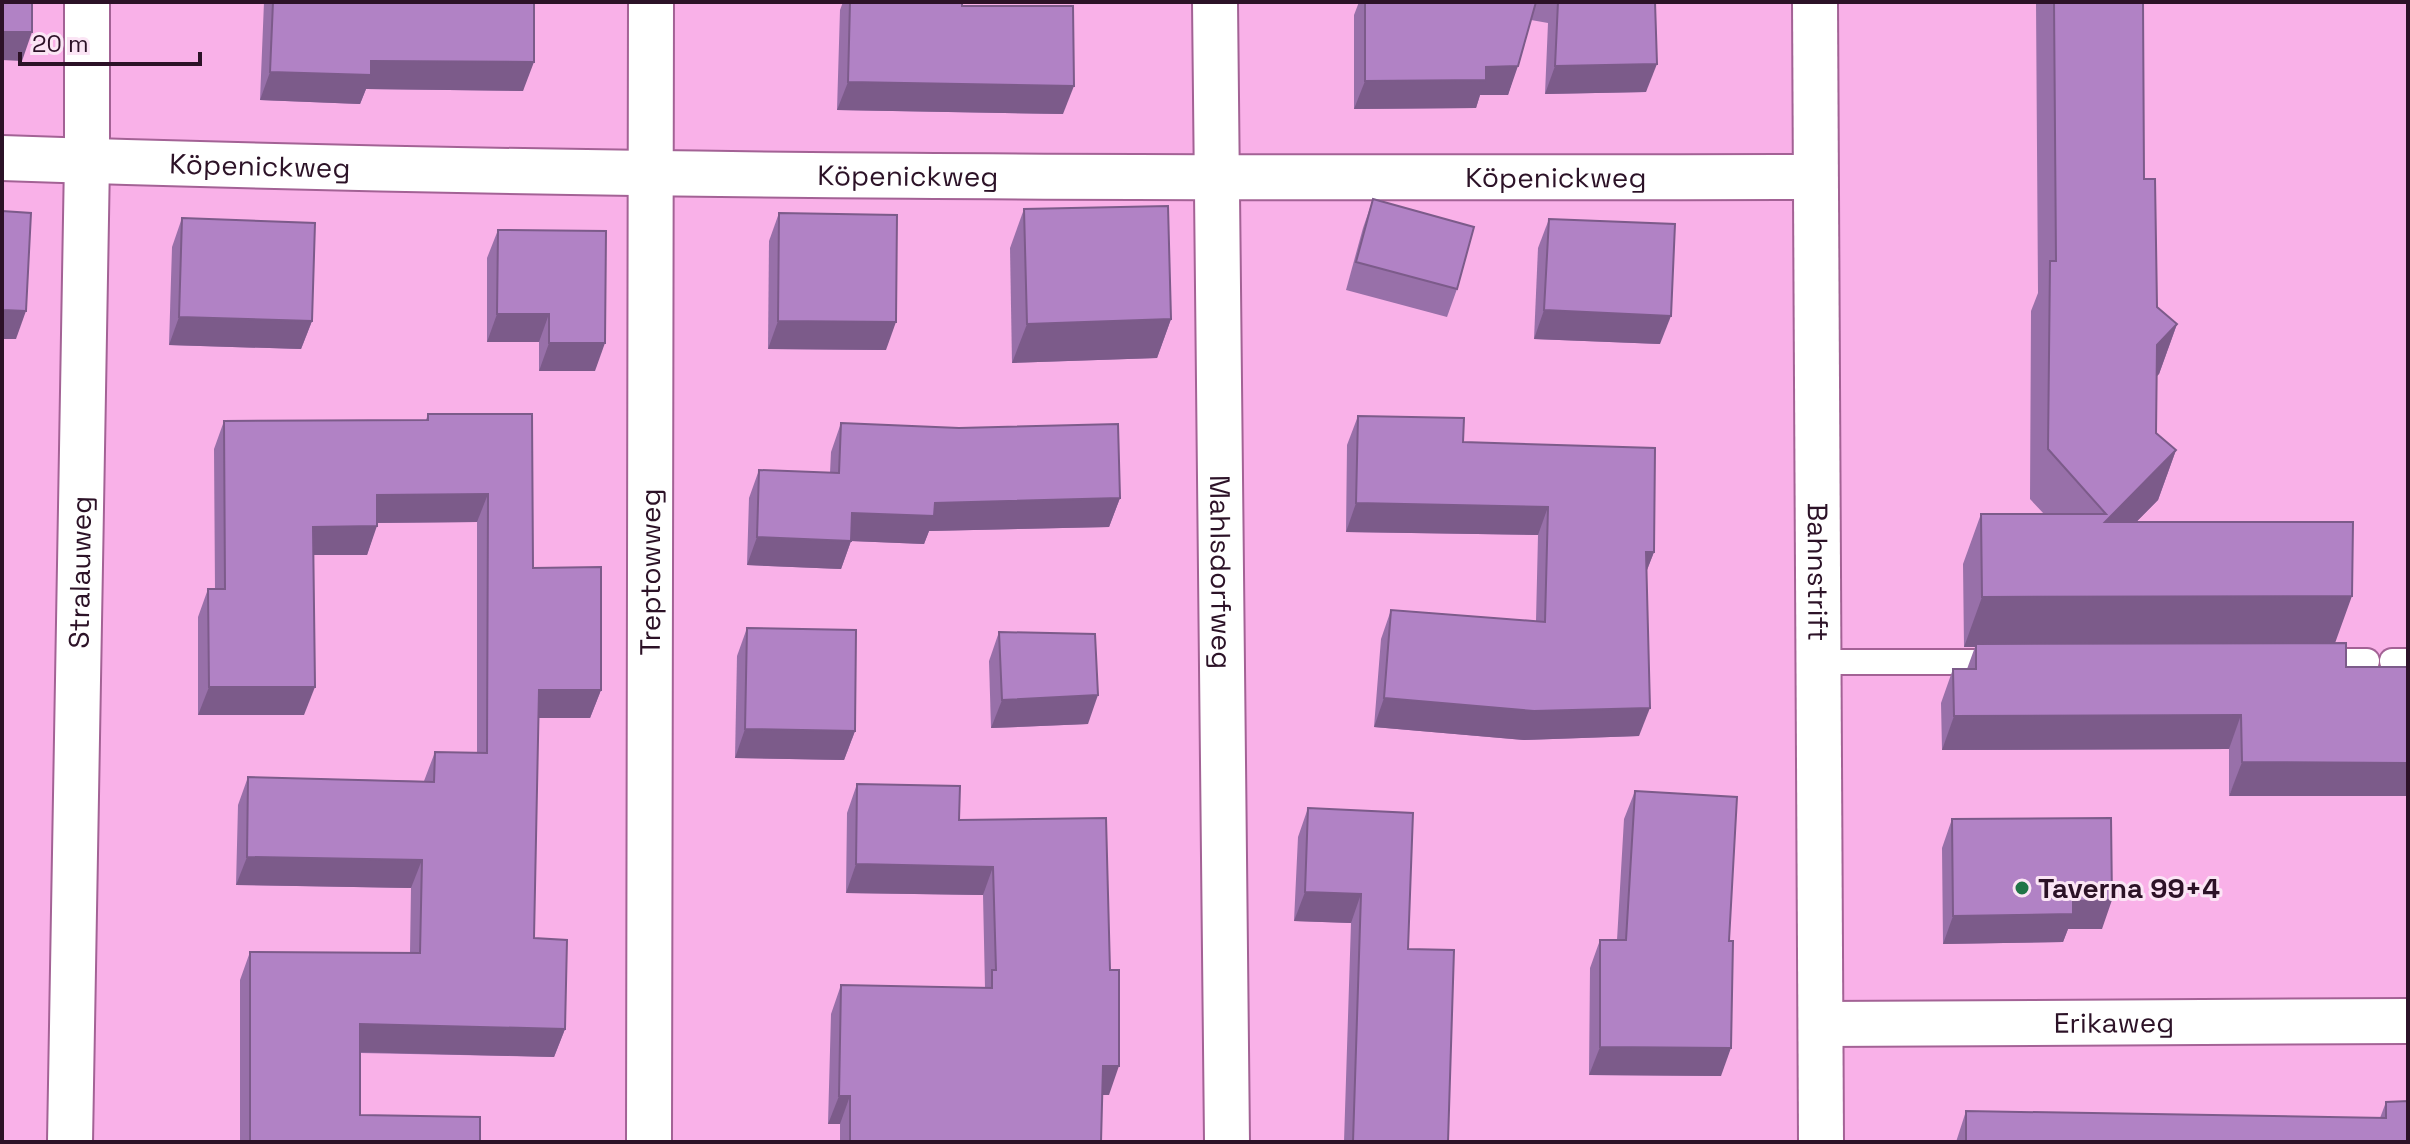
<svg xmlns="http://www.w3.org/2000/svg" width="2410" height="1144" viewBox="0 0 2410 1144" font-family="'Space Grotesk',sans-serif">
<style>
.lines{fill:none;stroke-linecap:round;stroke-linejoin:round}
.service-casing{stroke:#a36295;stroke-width:28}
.minor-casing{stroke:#a36295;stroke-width:48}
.service{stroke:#fff;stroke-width:24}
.minor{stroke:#fff;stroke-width:44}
.wall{fill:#9870a9}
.shaded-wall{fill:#7c5b8a}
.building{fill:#b182c5;stroke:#7c5b8a;stroke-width:2}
.poi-dot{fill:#207447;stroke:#fbe5f5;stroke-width:3}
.labels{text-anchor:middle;stroke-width:6;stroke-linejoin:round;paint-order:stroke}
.street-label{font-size:28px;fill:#2c1227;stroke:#fbe5f5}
.poi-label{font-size:28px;font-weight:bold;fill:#2c1227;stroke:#fbe5f5;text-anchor:start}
</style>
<rect width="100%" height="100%" fill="#f9b1e8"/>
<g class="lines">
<defs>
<g id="service">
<path d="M2313,661H2367"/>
<path d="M2392,661H2408"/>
<path d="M1819,662H2000"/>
</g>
<g id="minor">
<path id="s1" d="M1215,2L1227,1142"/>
<path id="s2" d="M1815,2L1821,1142"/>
<path id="s3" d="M2,158C606,179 1211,178 1815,177"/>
<path id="s4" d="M1822,1024L2408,1021"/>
<path id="s5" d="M70,1142L87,161V2"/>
<path id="s6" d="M649,1142L651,2"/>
</g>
</defs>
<!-- service casing -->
<use href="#service" class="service-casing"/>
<!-- minor casing -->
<use href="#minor" class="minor-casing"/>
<!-- service -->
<use href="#service" class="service"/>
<!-- minor -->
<use href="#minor" class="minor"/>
</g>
<!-- wall -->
<g class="wall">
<path d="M264,2H534L523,91L366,89L360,104L260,100Z"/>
<path d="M843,2H962V6L1063,114L837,110L840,10Z"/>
<path d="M1359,2H1655L1646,92L1545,94L1548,23L1531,20L1508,95H1480L1476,108L1354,109V15Z"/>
<path d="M2036,2H2143L2144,179L2157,307L2177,324L2159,374L2156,376V433L2176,450L2158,500L2136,522H2353L2229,796V749L1942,750L1941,703L1953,669H1967L1975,647H1964L1963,564L1981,514H2044L2030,499L2031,311L2038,293Z"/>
<path d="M1373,199L1457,289L1447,317L1346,290L1363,228Z"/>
<path d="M1024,209L1171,319L1157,358L1012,363L1010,248Z"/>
<path d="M779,213L886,350L768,349L769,241Z"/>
<path d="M182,218L312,321L301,349L169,345L172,247Z"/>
<path d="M1549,219L1660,344L1534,339L1538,248Z"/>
<path d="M498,230L595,371H539V342H487V258Z"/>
<path d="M428,414H532L533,568L601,690L590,718H538L534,938L565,1029L554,1057L360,1053V1115L480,1142H240V980L250,952L410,953L411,888L236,885L238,805L248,777L424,781L435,752L477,753V522L377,523L367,555H314L304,715H198V617L208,589H215L214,449L224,421L426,420Z"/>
<path d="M1358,416L1463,442L1654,552L1647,570L1639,736L1524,740L1374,727L1381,639L1391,610L1536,621L1538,535L1346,532L1347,445Z"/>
<path d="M841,423L1120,498L1109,527L929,531L924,544L851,541L841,569L747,565L749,498L759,470L830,473L831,452Z"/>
<path d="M747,628L855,731L844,760L735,758L737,656Z"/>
<path d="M999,632L1088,724L991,728L989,661Z"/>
<path d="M857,784L959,820L1106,818L1109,1095H1102L1101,1142H840V1124H828L831,1014L841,985L985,988L983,895L846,893L847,813Z"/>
<path d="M1635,791L1721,1076L1589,1075L1590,968L1600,940H1617L1624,819Z"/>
<path d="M1308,808L1408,949L1448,1142H1344L1351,923L1294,921L1298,837Z"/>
<path d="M1952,819L2102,929H2068L2063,942L1943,944L1942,848Z"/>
<path d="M2386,1102L2408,1142H1956L1966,1111L2380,1118Z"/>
</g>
<!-- shaded-wall -->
<g class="shaded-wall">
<path d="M2,32H32L22,61L2,60Z"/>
<path d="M371,61L534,62L523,91L366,89L360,104L260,100L270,72Z"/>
<path d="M1657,64L1646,92L1545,94L1555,66Z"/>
<path d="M1518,66L1508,95H1480L1476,108L1354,109L1365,81L1486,67Z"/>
<path d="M848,82L1074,86L1063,114L837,110Z"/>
<path d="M2,310L26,311L16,339H2Z"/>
<path d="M1544,310L1671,316L1660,344L1534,339Z"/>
<path d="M497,314H549L539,342H487Z"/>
<path d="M179,317L312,321L301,349L169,345Z"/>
<path d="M1171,319L1157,358L1012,363L1027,324Z"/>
<path d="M778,321L896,322L886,350L768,349Z"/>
<path d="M2177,324L2159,374L2139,395L2157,345Z"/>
<path d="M549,343H605L595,371H539Z"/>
<path d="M2176,450L2158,500L2087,572L2105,522Z"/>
<path d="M488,494L477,522L367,523L377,495Z"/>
<path d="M1120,498L1109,527L929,531L924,544L851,541L841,569L747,565L757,537L852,513L935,503Z"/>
<path d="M1356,503L1548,507L1538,535L1346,532Z"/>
<path d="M377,526L367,555H303L313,527Z"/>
<path d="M1646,552H1654L1643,580Z"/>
<path d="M2352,596L2334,646L1976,644L1975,647H1964L1982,597Z"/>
<path d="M209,687H315L304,715H198Z"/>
<path d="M539,690H601L590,718H528Z"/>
<path d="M1098,695L1088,724L991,728L1002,700Z"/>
<path d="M1384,698L1650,708L1639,736L1524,740L1374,727Z"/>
<path d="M2241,715L2229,749L1942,750L1954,716Z"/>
<path d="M745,729L855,731L844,760L735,758Z"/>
<path d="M2242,762L2408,763V796H2229Z"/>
<path d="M247,857L422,860L411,888L236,885Z"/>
<path d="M856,864L993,867L983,895L846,893Z"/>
<path d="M1305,892L1361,894L1351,923L1294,921Z"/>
<path d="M2112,900L2102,929H2068L2063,942L1943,944L1953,916L2073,901Z"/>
<path d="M360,1024L565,1029L554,1057L350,1052Z"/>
<path d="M1600,1047L1731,1048L1721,1076L1589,1075Z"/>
<path d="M1103,1066H1119L1109,1095H1093Z"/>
<path d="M839,1096H850L840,1124H828Z"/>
</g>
<!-- building -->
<g class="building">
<rect x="2" y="2" width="30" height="30"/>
<path d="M273,2H534V62L371,61V75L270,72Z"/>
<path d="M850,2H962V6H1073L1074,86L848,82Z"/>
<path d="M1365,2H1536L1518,66L1486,67V80L1365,81Z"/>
<path d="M1558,2H1655L1657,64L1555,66Z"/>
<path d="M2054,2H2143L2144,179H2155L2157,307L2177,324L2157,345L2156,433L2176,450L2105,522H2353L2352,596L1982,597L1981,514H2106L2048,449L2050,261H2056Z"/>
<path d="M1373,199L1474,227L1457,289L1356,262Z"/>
<path d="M1168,206L1171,319L1027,324L1024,209Z"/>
<path d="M2,211L31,213L26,311L2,310Z"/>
<path d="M779,213L897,215L896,322L778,321Z"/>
<path d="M182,218L315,223L312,321L179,317Z"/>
<path d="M1549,219L1675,224L1671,316L1544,310Z"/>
<path d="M498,230L606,231L605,343H549V314H497Z"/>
<path d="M428,414H532L533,568L601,567V690H539L534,938L567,940L565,1029L360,1024V1115L480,1117V1142H250V952L420,953L422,860L247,857L248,777L434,782L435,752L487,753L488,494L377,495V526L313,527L315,687H209L208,589H225L224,421L428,420Z"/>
<path d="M1358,416L1464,418L1463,442L1655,448L1654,552H1646L1650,708L1534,711L1384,698L1391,610L1545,622L1548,507L1356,503Z"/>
<path d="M841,423L959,428L1118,424L1120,498L935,503L934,516L852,513L851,541L757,537L759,470L839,473Z"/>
<path d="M747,628L856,630L855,731L745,729Z"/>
<path d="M999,632L1095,634L1098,695L1002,700Z"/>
<path d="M2346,643V667H2408V763L2242,762L2241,715L1954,716L1953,669H1976V644Z"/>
<path d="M857,784L960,786L959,820L1106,818L1110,970H1119V1066H1103L1101,1142H850V1096H839L841,985L992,988V970H996L993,867L856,864Z"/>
<path d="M1635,791L1737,797L1729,941H1733L1731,1048L1600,1047V940H1626Z"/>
<path d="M1308,808L1413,813L1408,949L1454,950L1448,1142H1353L1361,894L1305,892Z"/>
<path d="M2111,818L2112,900L2073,901V914L1953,916L1952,819Z"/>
<path d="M2408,1101V1142H1966V1111L2386,1118V1102Z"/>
</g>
<!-- markers -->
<circle class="poi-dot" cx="2022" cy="888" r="8"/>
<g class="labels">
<!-- street labels -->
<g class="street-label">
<text dy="10" stroke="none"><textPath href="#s3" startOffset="258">Köpenickweg</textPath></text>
<text dy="10" stroke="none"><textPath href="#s3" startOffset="906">Köpenickweg</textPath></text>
<text dy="10" stroke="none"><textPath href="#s3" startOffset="1554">Köpenickweg</textPath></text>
<text dy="10" stroke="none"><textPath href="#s5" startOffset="570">Stralauweg</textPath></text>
<text dy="10" stroke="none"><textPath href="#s6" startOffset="570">Treptowweg</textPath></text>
<text dy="10" stroke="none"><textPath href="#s1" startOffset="570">Mahlsdorfweg</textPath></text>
<text dy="10" stroke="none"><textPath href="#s2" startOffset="570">Bahnstrift</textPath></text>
<text dy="10" stroke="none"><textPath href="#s4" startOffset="292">Erikaweg</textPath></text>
</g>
<!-- poi labels -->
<g class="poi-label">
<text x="2038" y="898">Taverna 99+4</text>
</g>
</g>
<!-- border -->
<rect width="2410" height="1144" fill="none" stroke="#2c1227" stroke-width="8"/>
<!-- scale -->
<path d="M20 52v12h180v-12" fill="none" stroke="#2c1227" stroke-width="4"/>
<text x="32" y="52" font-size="24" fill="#2c1227" stroke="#fbe5f5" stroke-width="6" paint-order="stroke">20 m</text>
</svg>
